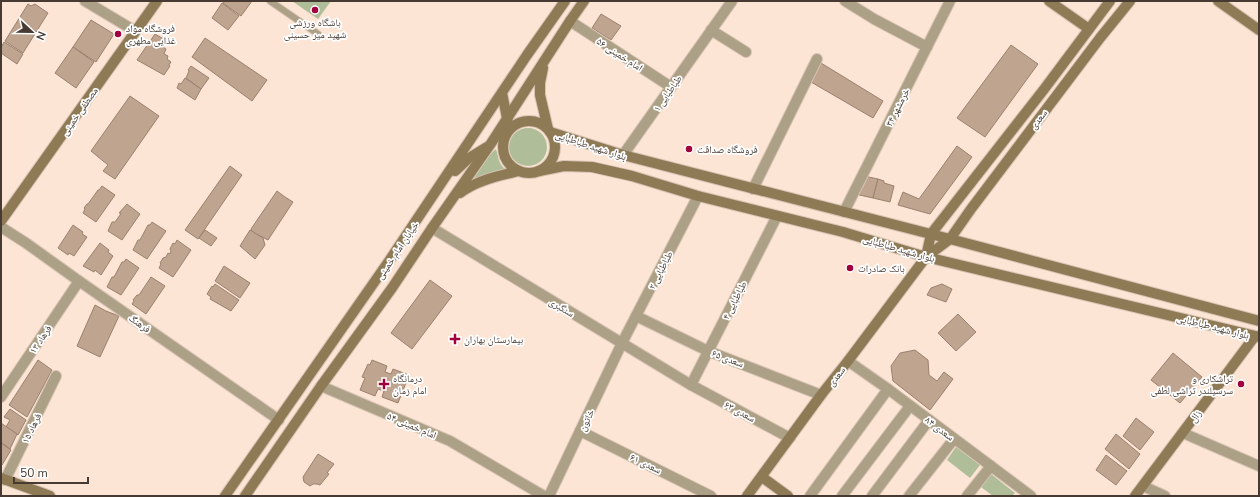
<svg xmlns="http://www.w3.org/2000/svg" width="1260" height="497" viewBox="0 0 1260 497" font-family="'Nunito Sans','Noto Naskh Arabic',sans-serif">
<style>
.green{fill:#afbd99}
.building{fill:#bfa490;stroke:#9b816e}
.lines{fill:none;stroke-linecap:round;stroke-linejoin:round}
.lane-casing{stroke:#d8c3b4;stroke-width:8}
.street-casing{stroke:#d8c3b4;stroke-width:12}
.secondary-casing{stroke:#d8c3b4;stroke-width:12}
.lane{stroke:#aca086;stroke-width:6}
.street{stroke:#aca086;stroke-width:10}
.secondary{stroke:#8e7b56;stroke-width:10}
.poi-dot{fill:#a0003c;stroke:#fff;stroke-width:1.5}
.labels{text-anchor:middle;stroke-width:3.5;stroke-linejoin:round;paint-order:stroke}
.poi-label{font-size:10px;fill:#463a32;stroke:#fff;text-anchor:start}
.street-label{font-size:10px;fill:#463a32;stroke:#fff}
</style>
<rect width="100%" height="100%" fill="#fce5d4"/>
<!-- green -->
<g class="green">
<path d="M292,1H331L318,19Z"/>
<circle cx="528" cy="147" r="19"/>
<path d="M496,149C499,159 498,163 506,170L482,177L473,178L480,164Z"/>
<path d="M956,447L980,465L970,478L947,460Z"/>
<path d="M991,474L1015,493L1012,496H993L981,487Z"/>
</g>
<!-- building -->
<g class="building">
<path d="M224,1H252L241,16L223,3Z"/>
<path d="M222,3L239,16L228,30L212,18Z"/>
<path d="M28,4L31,6L35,4L48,13L23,53L5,41Z"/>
<path d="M601,14L621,26L611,40L592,28Z"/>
<path d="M91,20L114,34L96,62L73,47Z"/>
<path d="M155,34L167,41L163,47L166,49L164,54L168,56L167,59L171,62L169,65L170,66L164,75L137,60Z"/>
<path d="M205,38L267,80L252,101L192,57Z"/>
<path d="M4,42L23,54L17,64L1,53V48Z"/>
<path d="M1011,45L1038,64L985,137L957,118Z"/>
<path d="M73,47L94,62L76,88L55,73Z"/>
<path d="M821,63L883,101L873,118L811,82Z"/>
<path d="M191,66L209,78L201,89L186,78L189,71L188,70Z"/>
<path d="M185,78L201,89L195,100L177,88L179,83L181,84Z"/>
<path d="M130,96L159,116L115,179L103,171L108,165L91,151Z"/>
<path d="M957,146L972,157L930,214L898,205L903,192L919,199Z"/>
<path d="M230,166L242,175L198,239L185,230Z"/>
<path d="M864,176L878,179L873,198L855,194Z"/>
<path d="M878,179L884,181V183L894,186L890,202L873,198Z"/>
<path d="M102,186L115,195L96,222L83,213L85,209L84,208L87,204H88L98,190H99Z"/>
<path d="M277,191L285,197L293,202L268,240L252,232L251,229Z"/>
<path d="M127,204L140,214L122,240L108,231L112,222H115L120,215L121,213H119Z"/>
<path d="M152,222L166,231L147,259L133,250L138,240H140L148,225H150Z"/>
<path d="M73,225L83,232L82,234L87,237L74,256L69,253L68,255L58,248Z"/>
<path d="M205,230L217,238L211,246L199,238Z"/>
<path d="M250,230L263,238L265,245L255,259L240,246Z"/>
<path d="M177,240L191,250L173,277L159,268L161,264L160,263L163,258L166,257L168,253L170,254L171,251L170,249L173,243L175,244Z"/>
<path d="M100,243L109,250L108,252L113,256L101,275L95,270L94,272L83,266Z"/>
<path d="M126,259L139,268L121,295L107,287L112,277H114L122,262H124Z"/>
<path d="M224,266L250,283L240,298L215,281Z"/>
<path d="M151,277L165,286L146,314L132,304L134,301L133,300L137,295H139Z"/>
<path d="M430,280L452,296L412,349L391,333Z"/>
<path d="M215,284L239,300L231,311L210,299L211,297L207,294L212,286L213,287Z"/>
<path d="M942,284L952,289L946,302L927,295L931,288Z"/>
<path d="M95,305L106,311L119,316L100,357L77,346Z"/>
<path d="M958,314L976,332L956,351L938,333Z"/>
<path d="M915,350L928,360L929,375L937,381L944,372L953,379L930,410L893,381L891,366L900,353Z"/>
<path d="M1173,353L1202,377L1180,403L1151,380Z"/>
<path d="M38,360L52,370L27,417L9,405Z"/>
<path d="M372,360L387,366L385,372L391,374L393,369L409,375L398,403L382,397L384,391L378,389L375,396L360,390L365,378L362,377L368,364L370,365Z"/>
<path d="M10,409L26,420L18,435L6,427L10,420L4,417Z"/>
<path d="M1136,418L1154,432L1140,450L1123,436Z"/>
<path d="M1,423L17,434L10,449L1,442Z"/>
<path d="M1116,434L1140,454L1129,469L1105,449Z"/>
<path d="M1,443L11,450L2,465L1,464Z"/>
<path d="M318,454L334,464L327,473L329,474L320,485L317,484H313L310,486L304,482L303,477Z"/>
<path d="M1106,455L1127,471L1116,485L1096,470Z"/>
</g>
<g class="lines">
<defs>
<path id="lane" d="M270,1L318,34"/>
<g id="street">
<path d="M85,1L135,31"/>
<path d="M845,1L874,19L927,47"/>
<path d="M570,21L671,87"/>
<path d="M711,30L746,52"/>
<path d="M623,155L732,1"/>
<path d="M753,189L817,59"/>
<path d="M844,212L950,1"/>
<path d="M1,227L26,243L79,281L279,420"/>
<path d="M432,228L691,385L790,438"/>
<path d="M636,316L708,351L821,395"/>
<path d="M848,361L888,389L1031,496"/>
<path d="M691,385L777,216"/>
<path d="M321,386L450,441L544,496"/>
<path d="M1,397L79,281"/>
<path d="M580,431L711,496"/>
<path d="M1183,433L1259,466"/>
<path d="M5,480L56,376"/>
<path d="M1143,486L1165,496"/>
<path d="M549,496L622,343L698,196"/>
<path d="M810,496L888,389"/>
<path d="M842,496L910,406"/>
<path d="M872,496L929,420"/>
<path d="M909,496L954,439"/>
<path d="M967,496L991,466"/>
</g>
<g id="secondary">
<path d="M1049,1L1089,29"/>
<path d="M1218,1L1259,30"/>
<path d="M543,68L540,83V95L548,129"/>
<path d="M502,93L508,123"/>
<circle cx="529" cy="147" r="26"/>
<path d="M550,132L623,155L950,239L1259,321"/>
<path d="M455,171L469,158L487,147"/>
<path d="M539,171L564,166L592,167L632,176L698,196L843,232L926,257L1259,337"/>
<path d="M460,193C477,180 499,176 519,171"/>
<path d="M1,221L157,1"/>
<path d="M926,257L931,234L1045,88L1110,1"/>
<path d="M762,477L788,496"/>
<path d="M1,478L50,496"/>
<path d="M225,496L389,261L527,55L565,1"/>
<path d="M245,496L321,386L392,288L432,228L490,145L570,21L584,1"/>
<path d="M747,496L821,395L848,361L926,257L950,239L971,209L1100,38L1130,1"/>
<path d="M1135,496L1255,336"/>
</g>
</defs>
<!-- lane casing -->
<use href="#lane" class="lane-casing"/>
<!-- street casing -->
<use href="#street" class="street-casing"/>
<!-- secondary casing -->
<use href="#secondary" class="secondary-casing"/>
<!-- lane -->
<use href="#lane" class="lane"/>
<!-- street -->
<use href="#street" class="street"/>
<!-- secondary -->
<use href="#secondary" class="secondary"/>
</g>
<!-- markers -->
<g class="poi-dot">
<circle cx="315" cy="10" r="4"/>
<circle cx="118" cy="34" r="4"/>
<circle cx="689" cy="149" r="4"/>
<circle cx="850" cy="268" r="4"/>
<path d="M453 333h4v4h4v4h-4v4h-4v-4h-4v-4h4z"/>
<path d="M382 378h4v4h4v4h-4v4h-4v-4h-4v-4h4z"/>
<circle cx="1241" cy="384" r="4"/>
</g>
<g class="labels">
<!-- poi labels -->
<g class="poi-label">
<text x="315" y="26" text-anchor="middle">باشگاه ورزشی<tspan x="315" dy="12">شهید میر حسینی</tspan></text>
<text x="126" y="32">فروشگاه مواد<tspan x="126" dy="12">غذایی مطهری</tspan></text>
<text x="697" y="153">فروشگاه صداقت</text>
<text x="858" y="272">بانک صادرات</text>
<text x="464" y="343">بیمارستان بهاران</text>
<text x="393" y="382">درمانگاه<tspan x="393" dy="12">امام زمان</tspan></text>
<text x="1233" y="382" text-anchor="end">تراشکاری و<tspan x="1233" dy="12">سرسیلندر تراشی لطفی</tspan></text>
</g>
<!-- street labels -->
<g class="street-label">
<text transform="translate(620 54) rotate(33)" y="4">امام خمینی ۵۶</text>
<text transform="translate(667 93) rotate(-55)" y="4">طباطبایی ۱</text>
<text transform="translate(897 107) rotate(-63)" y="4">خرمشهر ۳۴</text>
<text transform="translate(79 111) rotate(-55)" y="4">مصطفی خمینی</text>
<text transform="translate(1038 119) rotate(-53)" y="4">سعدی</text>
<text transform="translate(591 145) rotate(18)" y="4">بلوار شهید طباطبایی</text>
<text transform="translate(899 248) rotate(16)" y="4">بلوار شهید طباطبایی</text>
<text transform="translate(397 250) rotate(-56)" y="4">خیابان امام خمینی</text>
<text transform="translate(660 270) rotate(-63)" y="4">طباطبایی ۲</text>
<text transform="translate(734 300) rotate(-63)" y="4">طباطبایی ۴</text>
<text transform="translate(562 307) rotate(31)" y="4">سنگبری</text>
<text transform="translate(140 323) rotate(35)" y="4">فرهنگ</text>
<text transform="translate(1213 326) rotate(14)" y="4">بلوار شهید طباطبایی</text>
<text transform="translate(40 339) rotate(-56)" y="4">فرهاد ۱۳</text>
<text transform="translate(728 358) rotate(21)" y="4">سعدی ۶۵</text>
<text transform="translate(836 376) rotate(-52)" y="4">سعدی</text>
<text transform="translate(740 411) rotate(28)" y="4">سعدی ۶۳</text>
<text transform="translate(1195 416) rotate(-53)" y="4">زال</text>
<text transform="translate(586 420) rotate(-65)" y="4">خاتون</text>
<text transform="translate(412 425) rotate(23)" y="4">امام خمینی ۵۴</text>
<text transform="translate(31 428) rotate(-64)" y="4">فرهاد ۱۵</text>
<text transform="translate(940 428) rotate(37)" y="4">سعدی ۸۴</text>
<text transform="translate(646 463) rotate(26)" y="4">سعدی ۶۱</text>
</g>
</g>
<!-- border -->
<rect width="1260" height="497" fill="none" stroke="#463a32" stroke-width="4"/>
<!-- north arrow -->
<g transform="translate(32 32) rotate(112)" stroke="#ffffff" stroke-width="3" paint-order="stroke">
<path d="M0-3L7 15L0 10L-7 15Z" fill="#463a32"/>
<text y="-6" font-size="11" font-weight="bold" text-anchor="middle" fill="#463a32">N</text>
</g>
<!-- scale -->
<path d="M14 477v6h74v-6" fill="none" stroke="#463a32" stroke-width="2"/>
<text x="20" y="477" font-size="12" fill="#463a32" stroke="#ffffff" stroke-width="3" paint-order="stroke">50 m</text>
</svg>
